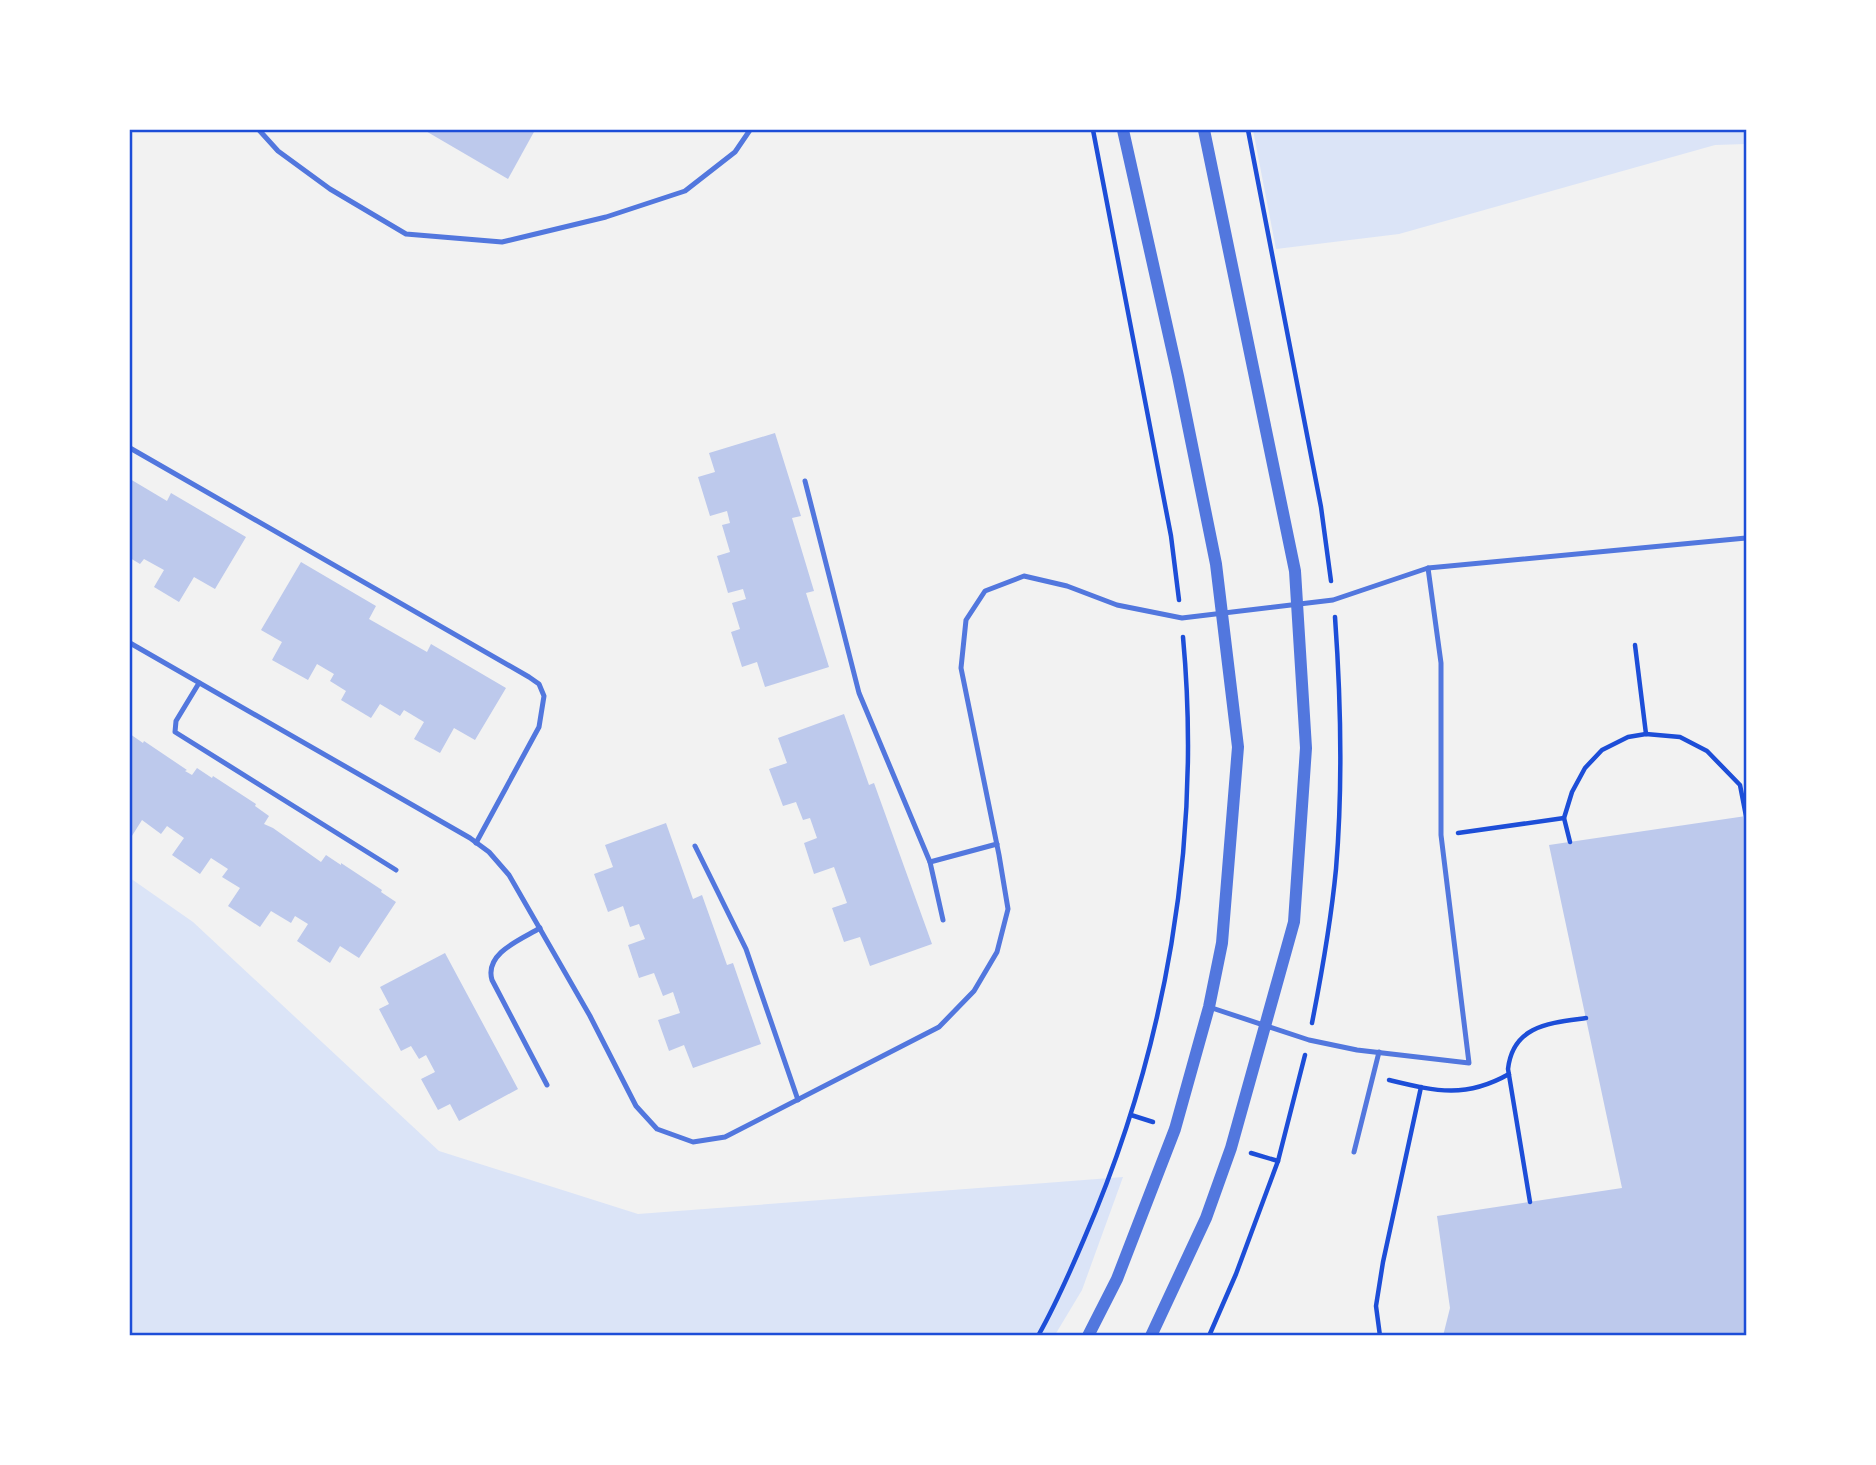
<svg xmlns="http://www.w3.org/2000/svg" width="1876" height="1465" viewBox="0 0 1876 1465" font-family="'Zilla Slab',serif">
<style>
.green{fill:#dbe4f7}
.building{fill:#bdc9ec}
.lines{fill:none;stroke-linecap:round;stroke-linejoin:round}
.path{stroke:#1d4ed8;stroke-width:4.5}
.service{stroke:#5277de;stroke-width:5}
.tertiary{stroke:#5277de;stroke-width:12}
.neatline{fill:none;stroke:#1d4ed8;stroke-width:2.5}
</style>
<rect width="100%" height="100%" fill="#f2f2f2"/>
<!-- green -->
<g class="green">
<path d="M1253,130H1746V144L1715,145L1399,234L1276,249Z"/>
<path d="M130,878L193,922L439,1151L638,1214L1123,1177L1082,1290L1055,1335H130Z"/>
</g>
<!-- building -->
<g class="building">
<path d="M424,130H535L508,179Z"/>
<path d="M775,433L801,516L792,518L814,591L806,593L829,667L765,687L757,662L742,667L731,632L740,629L732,603L746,599L743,589L728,593L717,556L730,552L722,525L730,523L727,511L710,516L698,477L715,472L709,453Z"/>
<path d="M130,479L167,501L171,493L246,537L215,589L194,577L179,602L154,587L164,570L144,559L140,564L130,558Z"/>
<path d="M301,562L376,606L369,619L427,652L431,644L506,688L475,740L454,728L440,753L414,739L424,722L404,710L400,716L380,704L371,718L341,700L346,691L330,681L334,674L317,664L308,680L272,660L282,642L261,630Z"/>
<path d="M844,714L869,785L874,783L932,944L870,966L860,937L844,942L832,908L847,903L834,867L814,874L804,843L817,838L810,818L803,820L796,802L783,806L769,769L787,763L778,738Z"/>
<path d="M130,734L143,743L144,741L187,770L185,771L192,775L197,768L212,778L213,776L256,804L255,806L269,816L264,824L273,828L321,862L326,855L341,865V863L382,890L381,892L396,902L359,958L340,946L330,963L297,941L308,924L295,916L291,923L271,911L260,927L228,906L240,888L222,877L228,869L211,858L200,874L172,855L184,838L167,826L161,834L142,820L130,839Z"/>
<path d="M1746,816V1336H1443L1450,1308L1437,1216L1622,1188L1549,845Z"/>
<path d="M666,823L693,899L702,895L727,965L733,963L761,1044L693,1068L684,1045L669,1051L658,1020L680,1013L673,992L663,996L654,973L639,978L628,945L645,939L639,924L630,927L623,906L608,912L594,874L613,867L605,845Z"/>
<path d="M445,953L518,1089L459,1121L450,1104L438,1110L421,1079L435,1072L426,1055L419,1059L411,1046L401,1051L379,1009L389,1004L380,987Z"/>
</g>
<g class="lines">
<!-- path -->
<g class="path">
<path d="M1093,130L1171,536L1179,600"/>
<path d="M1248,130L1321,507L1331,581"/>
<path d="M1635,645L1646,734"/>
<path d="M1458,833L1564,818"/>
<path d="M1570,842L1564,818L1572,792L1585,768L1602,750L1628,737L1646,734L1680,737L1707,751L1740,785L1746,816"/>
<path d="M1312,1023C1322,972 1331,921 1336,869C1343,785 1341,701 1335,617"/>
<path d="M1389,1080C1435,1091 1465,1099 1509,1074"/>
<path d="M1131,1115L1153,1122"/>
<path d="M1251,1153L1278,1161"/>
<path d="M1530,1202L1508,1069C1513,1025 1550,1023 1586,1018"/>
<path d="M1038,1336C1056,1304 1070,1272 1084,1239C1166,1050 1202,842 1183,637"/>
<path d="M1209,1336L1236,1274L1278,1161L1305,1055"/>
<path d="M1380,1336L1376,1306L1383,1262L1421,1087"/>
</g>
<!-- service -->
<g class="service">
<path d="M259,130L278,151L330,189L406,234L502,242L606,217L685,191L735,152L750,130"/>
<path d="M130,448L529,677L539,684L544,696L539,727L476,843"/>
<path d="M805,481L859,693L930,862"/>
<path d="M130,643L470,838L489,852L509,875L590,1016L636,1106L657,1129L693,1142L725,1137L939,1027L974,991L997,952L1008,909L999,855L961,668L966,620L985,591L1024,576L1067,586L1117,605L1182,618L1333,600L1428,568L1746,538"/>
<path d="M199,683L176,721L175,732L396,870"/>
<path d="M695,846L746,949L798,1100"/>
<path d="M943,920L930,862L997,844"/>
<path d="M540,928C522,939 484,953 492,980L547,1085"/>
<path d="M1209,1007L1309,1040L1357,1050L1469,1063L1441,835V663L1428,568"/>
<path d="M1354,1152L1379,1052"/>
</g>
<!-- tertiary -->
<g class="tertiary">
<path d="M1088,1336L1117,1279L1175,1129L1209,1007L1222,943L1238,747L1216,564L1178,376L1123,130"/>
<path d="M1151,1336L1206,1218L1231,1148L1294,922L1306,748L1295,571L1204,130"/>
</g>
</g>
<!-- border -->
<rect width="1876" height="1465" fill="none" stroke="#ffffff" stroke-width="262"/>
<rect x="131" y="131" width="1614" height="1203" class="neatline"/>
</svg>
